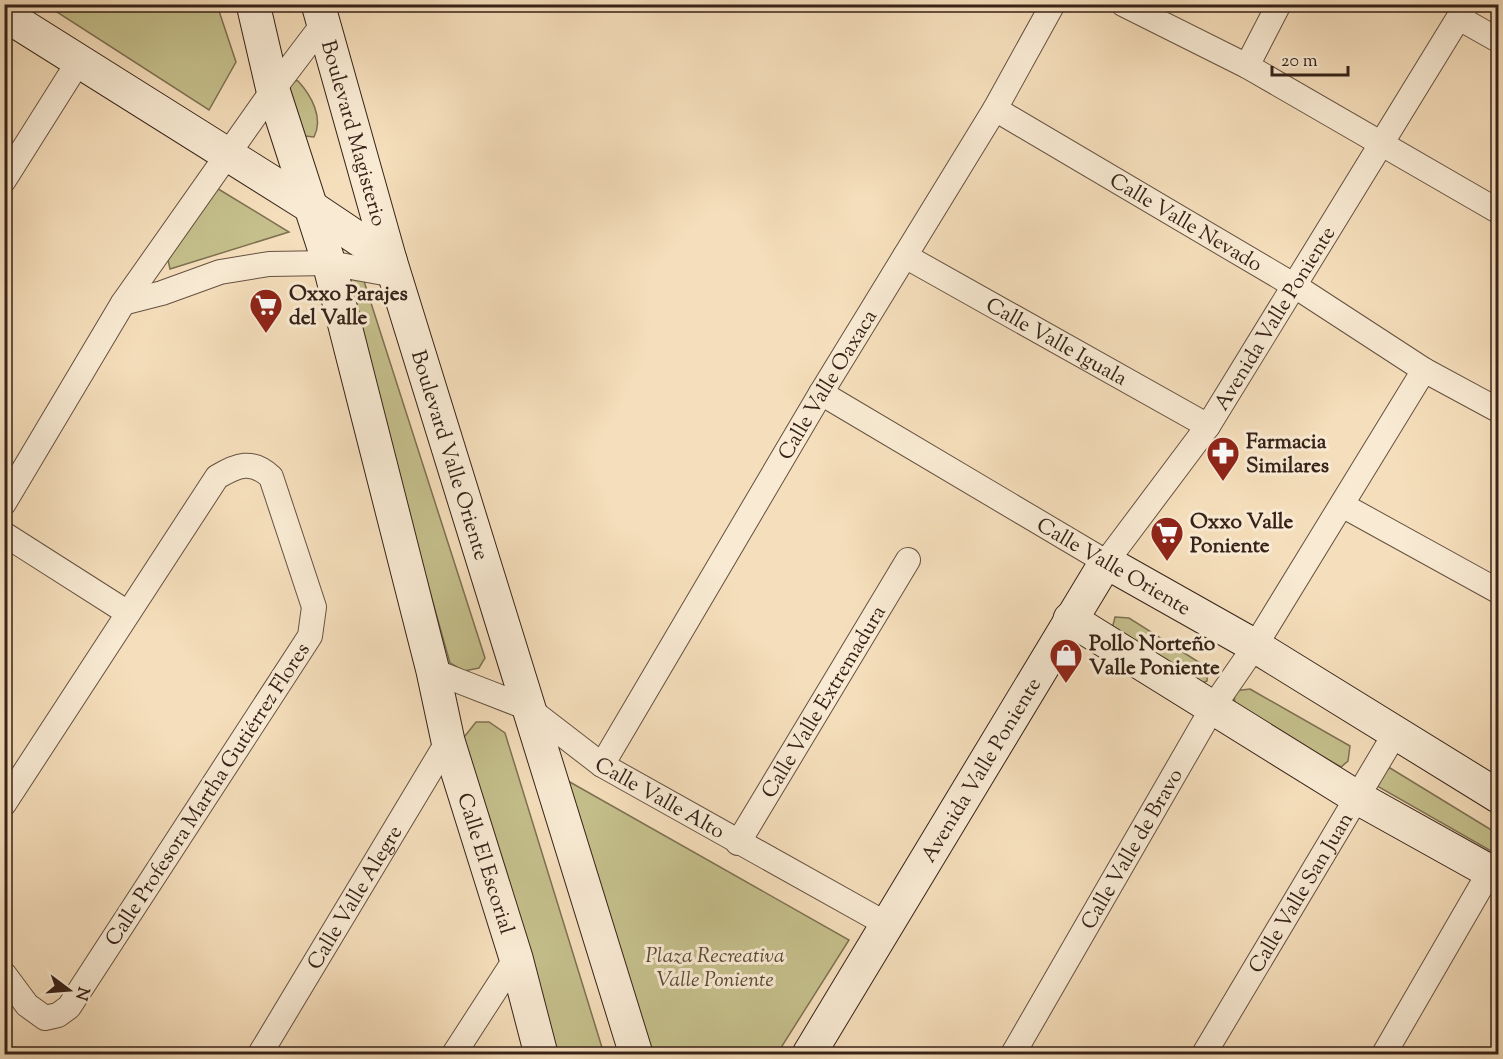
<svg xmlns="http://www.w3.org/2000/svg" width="1503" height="1059" viewBox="0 0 1503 1059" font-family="'Sorts Mill Goudy',serif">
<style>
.green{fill:#c4bf8b;stroke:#7e7052;stroke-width:1.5}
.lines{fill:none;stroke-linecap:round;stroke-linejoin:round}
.street-casing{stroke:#665141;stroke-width:26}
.secondary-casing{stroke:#372218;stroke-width:35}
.street{stroke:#f8ead3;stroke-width:24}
.secondary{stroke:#f8ead3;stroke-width:33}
.labels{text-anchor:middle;stroke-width:6;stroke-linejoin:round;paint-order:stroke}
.street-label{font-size:21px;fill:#372218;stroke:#f8ead3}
.poi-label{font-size:21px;font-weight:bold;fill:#372218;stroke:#f8ead3;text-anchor:start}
.park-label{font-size:21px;font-style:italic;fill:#5a4935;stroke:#f8ead3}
</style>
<rect width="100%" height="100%" fill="#f5debb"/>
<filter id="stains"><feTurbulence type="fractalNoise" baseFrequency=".00333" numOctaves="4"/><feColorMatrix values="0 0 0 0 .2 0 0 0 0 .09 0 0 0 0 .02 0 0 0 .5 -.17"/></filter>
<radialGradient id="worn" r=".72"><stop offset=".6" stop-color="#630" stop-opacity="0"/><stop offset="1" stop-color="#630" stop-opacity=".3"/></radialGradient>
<!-- green -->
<g class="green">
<path d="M46,5H217L236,62L209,110Z"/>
<path d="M292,80L298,81C311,95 324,118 314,137L305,136L287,87Z"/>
<path d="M215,187L289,232L170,269L168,260Z"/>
<path d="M348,273L362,275L485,658L479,668L464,671L450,663L372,386Z"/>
<path d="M1115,617L1129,618L1208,668L1207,681L1199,685L1112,629Z"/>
<path d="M1250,689L1350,746L1348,761L1341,767L1235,706L1234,691Z"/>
<path d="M476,722H489L505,733L604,1054H546L461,741Z"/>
<path d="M1390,768L1498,834V855L1377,786L1381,772Z"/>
<path d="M561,777L849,940L777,1054H648Z"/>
</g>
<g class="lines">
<defs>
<g id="street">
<path d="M1123,4L1247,66L1498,211"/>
<path d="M1459,18L1498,40"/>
<path d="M1247,66L1279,4"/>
<path id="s1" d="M995,109L1295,286L1424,370L1498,410"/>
<path d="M4,180L79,61"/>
<path id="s2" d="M905,256L1208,426"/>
<path d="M123,303L162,293L220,272L269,264L329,263L395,275"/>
<path id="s3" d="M821,393L1106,562L1208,426L1467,4"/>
<path d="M4,503L123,303L273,90L323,24"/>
<path d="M1342,505L1498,591"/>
<path d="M4,534L128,613"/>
<path id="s4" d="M433,671L528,708L602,765L888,925"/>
<path id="s5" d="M602,765L821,393L995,109L1053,4"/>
<path d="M4,804L217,477C237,465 252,459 271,477L314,607L310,636L69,1007L58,1015L45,1018L27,1005L4,974"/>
<path id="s6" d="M738,843L908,560"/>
<path id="s7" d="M260,1054L448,741"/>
<path d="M454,1054L516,958"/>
<path id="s8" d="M1013,1054L1213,707L1255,646L1424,370"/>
<path id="s9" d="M1204,1054L1396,732"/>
<path d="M1384,1054L1490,871"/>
</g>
<g id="secondary">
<path id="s10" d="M253,4L273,90L329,263L433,671L448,741L516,958L541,1054"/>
<path id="s11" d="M318,4L390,260L636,1054"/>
<path d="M4,14L308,205L390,260"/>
<path d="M1070,619L1358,798L1498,876"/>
<path id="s12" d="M809,1054L1106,562L1255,646L1498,796"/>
</g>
</defs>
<!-- street casing -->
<use href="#street" class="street-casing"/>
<!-- secondary casing -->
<use href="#secondary" class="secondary-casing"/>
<!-- street -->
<use href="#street" class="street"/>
<!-- secondary -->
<use href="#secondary" class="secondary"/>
</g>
<!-- icons -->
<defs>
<symbol id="supermarket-pin" viewBox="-11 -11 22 30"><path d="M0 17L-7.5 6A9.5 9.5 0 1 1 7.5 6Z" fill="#8f2418" stroke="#f8ead3"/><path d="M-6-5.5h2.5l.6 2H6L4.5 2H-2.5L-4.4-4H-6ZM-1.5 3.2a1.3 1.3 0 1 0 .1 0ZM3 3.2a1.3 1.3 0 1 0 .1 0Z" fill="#fff"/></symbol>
<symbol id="pharmacy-pin" viewBox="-11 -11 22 30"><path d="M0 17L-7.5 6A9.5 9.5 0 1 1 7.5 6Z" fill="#8f2418" stroke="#f8ead3"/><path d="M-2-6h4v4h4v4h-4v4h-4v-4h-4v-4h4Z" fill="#fff"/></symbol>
<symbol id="shop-pin" viewBox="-11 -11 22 30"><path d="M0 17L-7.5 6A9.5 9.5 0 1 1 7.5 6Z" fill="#8f2418" stroke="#f8ead3"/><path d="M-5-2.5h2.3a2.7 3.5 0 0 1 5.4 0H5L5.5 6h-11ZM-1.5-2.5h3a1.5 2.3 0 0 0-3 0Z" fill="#fff"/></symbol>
</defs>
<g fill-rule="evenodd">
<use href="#supermarket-pin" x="247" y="286" width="38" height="52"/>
<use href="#pharmacy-pin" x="1204" y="434" width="38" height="52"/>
<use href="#supermarket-pin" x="1148" y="514" width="38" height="52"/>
<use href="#shop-pin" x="1047" y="636" width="38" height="52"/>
</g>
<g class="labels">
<!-- street labels -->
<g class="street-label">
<text dy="7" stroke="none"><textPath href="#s11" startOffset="134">Boulevard Magisterio</textPath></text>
<text dy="7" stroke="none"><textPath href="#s1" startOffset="222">Calle Valle Nevado</textPath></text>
<text dy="7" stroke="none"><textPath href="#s3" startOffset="628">Avenida Valle Poniente</textPath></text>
<text dy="7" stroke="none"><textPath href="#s2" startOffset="174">Calle Valle Iguala</textPath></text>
<text dy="7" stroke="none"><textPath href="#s5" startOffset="442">Calle Valle Oaxaca</textPath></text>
<text dy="7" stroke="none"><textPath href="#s11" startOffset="470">Boulevard Valle Oriente</textPath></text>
<text transform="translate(1114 566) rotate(30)" y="7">Calle Valle Oriente</text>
<text dy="7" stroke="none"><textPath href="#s6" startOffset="165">Calle Valle Extremadura</textPath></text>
<text dy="7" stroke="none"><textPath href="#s12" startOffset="332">Avenida Valle Poniente</textPath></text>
<text transform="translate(207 794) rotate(-57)" y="7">Calle Profesora Martha Gutiérrez Flores</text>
<text dy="7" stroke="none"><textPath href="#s4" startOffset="262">Calle Valle Alto</textPath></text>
<text dy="7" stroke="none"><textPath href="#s8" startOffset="237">Calle Valle de Bravo</textPath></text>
<text dy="7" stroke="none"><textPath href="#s10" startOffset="891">Calle El Escorial</textPath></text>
<text dy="7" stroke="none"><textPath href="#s9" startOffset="188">Calle Valle San Juan</textPath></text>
<text dy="7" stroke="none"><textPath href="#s7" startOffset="183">Calle Valle Alegre</textPath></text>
</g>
<!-- poi labels -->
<g class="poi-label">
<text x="289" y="300">Oxxo Parajes<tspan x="289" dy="24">del Valle</tspan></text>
<text x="1246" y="448">Farmacia<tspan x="1246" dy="24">Similares</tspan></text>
<text x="1190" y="528">Oxxo Valle<tspan x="1190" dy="24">Poniente</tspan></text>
<text x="1089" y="650">Pollo Norteño<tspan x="1089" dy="24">Valle Poniente</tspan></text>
</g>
<!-- park labels -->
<g class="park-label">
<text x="715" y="962">Plaza Recreativa<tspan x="715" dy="24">Valle Poniente</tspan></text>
</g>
</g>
<!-- margin -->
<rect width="1503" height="1059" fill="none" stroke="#f5debb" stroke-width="24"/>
<rect x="6" y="6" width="1491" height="1047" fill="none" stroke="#372218" stroke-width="3"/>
<rect x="12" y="12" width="1479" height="1035" fill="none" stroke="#372218" stroke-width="1.5"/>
<!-- north arrow -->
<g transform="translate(69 990) rotate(106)" stroke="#f8ead3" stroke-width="4.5" paint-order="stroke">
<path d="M0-4.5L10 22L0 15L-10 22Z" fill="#372218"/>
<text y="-9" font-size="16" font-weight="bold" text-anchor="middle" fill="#372218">N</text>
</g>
<!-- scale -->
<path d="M1272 66v9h76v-9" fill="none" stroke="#372218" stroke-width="3"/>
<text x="1281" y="66" font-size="18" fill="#372218" stroke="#f8ead3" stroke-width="4.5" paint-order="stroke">20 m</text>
<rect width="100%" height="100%" filter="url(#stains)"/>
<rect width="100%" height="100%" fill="url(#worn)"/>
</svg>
